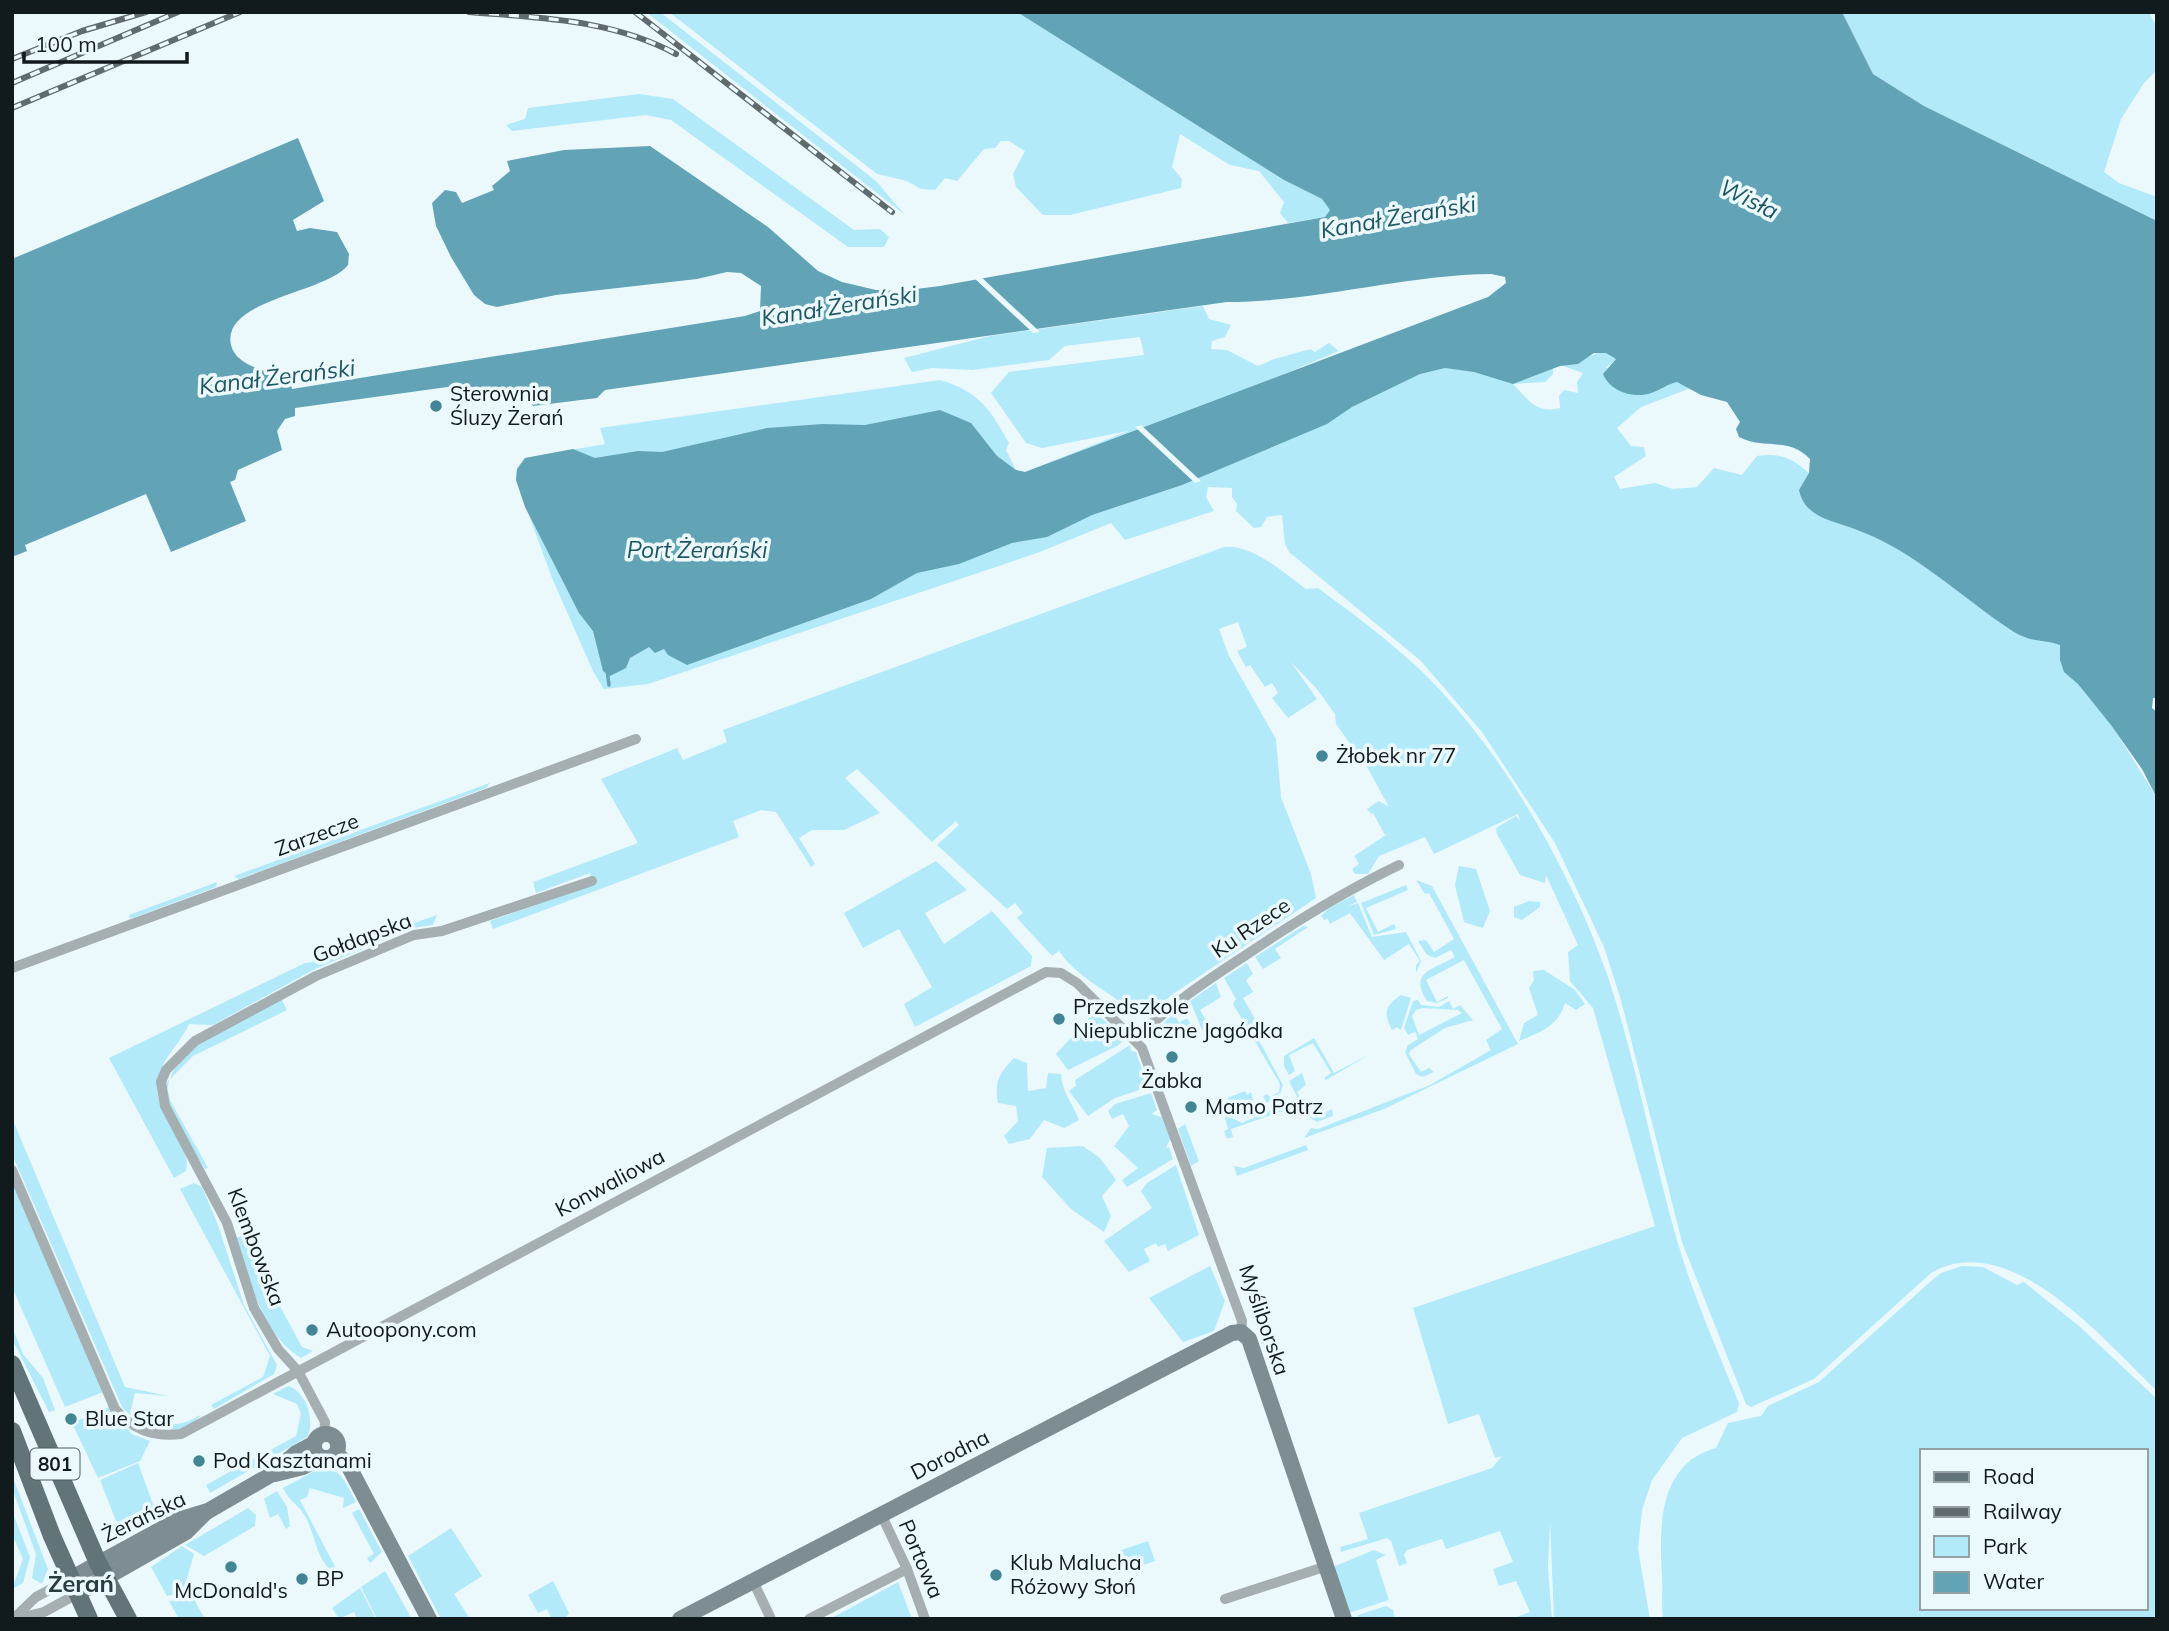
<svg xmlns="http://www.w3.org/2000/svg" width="2169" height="1631" viewBox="0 0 2169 1631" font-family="Mulish,sans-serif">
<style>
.green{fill:#b3eaf9;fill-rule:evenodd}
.water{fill:#62a4b5}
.pier{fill:#ebf9fd}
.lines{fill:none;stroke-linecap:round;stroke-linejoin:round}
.stream{stroke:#62a4b5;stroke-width:3.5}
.street{stroke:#a5afb2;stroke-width:10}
.secondary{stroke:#7e8d91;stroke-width:16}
.primary{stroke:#637479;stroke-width:18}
.rail-casing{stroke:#606b6e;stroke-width:6}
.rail{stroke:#ebf9fd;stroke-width:3.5;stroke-dasharray:10;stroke-linecap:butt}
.poi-dot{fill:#428595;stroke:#ebf9fd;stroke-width:2.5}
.labels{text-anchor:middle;stroke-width:7;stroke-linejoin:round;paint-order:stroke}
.shield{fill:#ebf9fd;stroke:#525d60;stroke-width:2}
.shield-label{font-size:19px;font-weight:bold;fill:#111a1c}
.poi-label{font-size:21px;fill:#111a1c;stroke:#ebf9fd;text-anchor:start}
.street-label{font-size:21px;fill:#111a1c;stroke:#ebf9fd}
.water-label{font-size:23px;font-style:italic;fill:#1f5663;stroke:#ebf9fd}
.quarter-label{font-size:24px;font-weight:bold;fill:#293c42;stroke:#ebf9fd}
</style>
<rect width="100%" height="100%" fill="#ebf9fd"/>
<!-- green -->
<g class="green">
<path d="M646,12H660L876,181L905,215Z"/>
<path d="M669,12H1017L1284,180L1322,199L1330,210L1325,217L1288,223L1280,213L1284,202L1259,171L1230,165L1180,134L1172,167L1182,179L1181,188L1070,215H1043L1016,187L1013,174L1025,151L1009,141H1001L995,148L984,149L957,181L945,178L935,190L921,189L907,181L877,174Z"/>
<path d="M1842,12H2149L2157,28V70L2144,83L2121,119L2104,172L2119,183L2157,197V221L1924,106L1873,74Z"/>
<path d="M639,94L673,99L854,230L880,229L889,237L884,247H848L671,120L646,115L512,131L506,125L525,119L528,108Z"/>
<path d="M1203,306L1209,319L1231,325L1225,337L1212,341L1211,349L1227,350L1258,366L1274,359L1311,349L1315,352L1329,343L1339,351L1040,477L917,460L525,458L605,444L600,428L940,380C980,392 990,409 1009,443L1006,450L1016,470L1025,472L1128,431L1042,448L1026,443L991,393L1009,372L1144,355L1140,337L1065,346L1049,360L972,370L932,368L912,372L904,358L990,336Z"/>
<path d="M1611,349L1616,359L1606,368L1671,377L1696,386L1641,407L1617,428L1631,446L1644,447L1646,456L1614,477L1620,489L1655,483L1673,489L1697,487L1714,468L1742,475L1757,456C1781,453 1791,457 1809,473L1810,459L1794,446L1749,442L1768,438L1796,443L2040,609L2157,798V1391C2105,1342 2011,1227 1931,1273L1814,1379L1751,1407L1746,1404L1682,1242L1621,1000L1604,947L1555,843L1482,732L1421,661L1289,552L1285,544L1282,515L1267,517L1261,527L1254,528L1236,511L1237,504L1232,497V488L1208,487L1206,497L1214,511L1125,540L1111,523L1037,553L648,684L604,689L593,671L552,578L516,480L517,469L530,507L857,520L1414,367L1553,369V374L1545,382L1513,384C1528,400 1537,414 1560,408L1559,396L1564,390L1578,393L1577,382L1583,373L1560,365C1579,364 1592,353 1611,349Z"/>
<path d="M1224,547C1253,544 1285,574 1306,589L1318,588C1352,613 1386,638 1417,667C1499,743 1573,874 1609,980C1637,1065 1652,1154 1677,1240C1693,1296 1717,1349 1739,1403L1737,1412L1682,1438L1652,1480L1642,1510L1638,1549L1650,1619H1554L1550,1523L1548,1568L1552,1619H1511L1530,1612L1516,1581L1499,1586L1493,1569L1513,1562L1500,1531L1446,1549L1442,1539L1407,1550L1404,1555L1407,1563L1399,1566L1391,1541L1387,1538L1341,1552L1340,1547L1368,1539L1359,1513L1492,1468L1502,1456L1495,1458L1479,1414L1448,1424L1413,1308L1655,1226L1593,1008L1570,981L1568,952L1578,945L1546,875L1545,883L1520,875L1497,834L1496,828L1516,816L1520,821L1518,814L1434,854L1425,837L1379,856L1368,874H1355L1352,869L1359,864L1354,856L1389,833L1385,835L1373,813L1371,814L1367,809L1379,801L1389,807L1367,767L1336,724L1335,714L1316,688L1291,662L1317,699L1288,718L1272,698L1278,693L1272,683L1265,687L1250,665L1246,667L1237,651L1247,647L1238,622L1219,629L1229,656L1276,739L1281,797L1311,874L1316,898L1173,994L1146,1017L1142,1012L1138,1016C1112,992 1080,981 1059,951L1052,956L1017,918L1023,913L1015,903L1007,909L937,845L959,825L956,821L932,842L857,769L845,778L880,813L844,830H812L799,838L815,864L811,867L776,812L761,810L733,821L739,837L493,929L490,921L593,885L590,873L536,893L533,882L638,843L601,779L677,748L683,760L727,742L723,730Z"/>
<path d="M490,783L486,788L239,879L234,876Z"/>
<path d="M936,861L967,890L925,913L944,944L992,911L1032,956L1031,966L915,1027L904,1004L932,987L899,929L863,948L844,913Z"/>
<path d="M1459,866L1476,869L1490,911L1483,928L1464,922L1455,885Z"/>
<path d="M1416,880L1432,886L1518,1044L1384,1109L1304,1138L1311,1128L1318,1129L1430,1085L1491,1050L1486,1040L1502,1029L1464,960L1426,980L1437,1002L1448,996V998L1437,1003L1427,1001C1408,972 1434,969 1455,957L1451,950L1435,958L1427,955L1418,941L1426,940L1434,952L1454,939L1429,893L1425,894Z"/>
<path d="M217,882L216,887L130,919L129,915Z"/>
<path d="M1406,885L1408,890L1366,908L1378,932L1394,924L1396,929L1374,935L1361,903Z"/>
<path d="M1354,895L1357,902L1346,907L1358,903L1372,937L1406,932L1421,961L1416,973V965L1420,961L1409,944L1384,960L1350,913L1330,924L1328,919L1324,920L1321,916L1328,909Z"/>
<path d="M1529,901L1540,902V907L1522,920L1514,917V907Z"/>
<path d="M437,915L433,925L412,928L311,971L213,1025L189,1024C180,1044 162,1058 158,1080C151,1115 194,1144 186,1171L174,1178L109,1058L305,963L313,962L311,955L408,919L411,924Z"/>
<path d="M1303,926L1308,927L1275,949L1281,958L1263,969L1255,957Z"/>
<path d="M1247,963L1253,974L1246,980L1253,992L1243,998L1261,1029L1255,1033L1283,1085L1281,1092L1267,1103L1263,1096L1267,1094L1270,1097L1279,1092L1280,1084L1233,1004L1236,999L1224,978Z"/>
<path d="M1544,970L1575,990L1585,1004L1576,1010L1565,1003C1558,1027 1540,1032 1519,1041L1524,1023L1538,1015L1529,988L1534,980L1533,971Z"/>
<path d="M1216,983L1221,997L1200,1010L1214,1034L1207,1042L1190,1001Z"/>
<path d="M1401,995L1411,998L1401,1030L1397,1027L1392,1030C1383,1012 1385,1006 1401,995Z"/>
<path d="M281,998L287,1010L193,1056L166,1083L170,1100L208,1168L205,1169C194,1151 180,1132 172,1113C146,1053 240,1021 281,998Z"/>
<path d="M1418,1000L1421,1005L1439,1007L1449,1001L1453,1009L1460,1005L1473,1020L1445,1028L1411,1050L1409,1054L1421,1072L1429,1068L1434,1072L1422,1077L1416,1074L1405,1052L1408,1045L1418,1039L1415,1032L1408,1035L1404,1028L1413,1001ZM1423,1008L1458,1010L1462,1013L1419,1035L1412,1016L1416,1010Z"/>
<path d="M1178,1010L1183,1012L1176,1017L1179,1023L1187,1018L1193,1028L1176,1035L1173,1029L1168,1033L1170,1037L1160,1041L1157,1029Z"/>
<path d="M1095,1012L1124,1039L1119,1045L1068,1070L1056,1054Z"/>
<path d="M1314,1038L1334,1073L1372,1053L1326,1080L1324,1078L1331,1073L1313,1043L1289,1055L1295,1071L1289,1075L1284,1066V1056Z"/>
<path d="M1130,1045L1131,1051L1136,1052L1148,1087L1115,1098L1088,1116L1069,1091L1076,1086L1075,1080Z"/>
<path d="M1014,1058L1027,1063L1028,1091L1046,1088L1048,1073L1061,1074C1062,1093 1073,1103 1079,1120L1064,1128L1044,1120L1030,1139L1009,1144L1004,1136L1018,1121L1016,1106L998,1103C994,1082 999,1073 1014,1058Z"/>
<path d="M1302,1073L1306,1085L1297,1092L1313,1118L1332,1109L1333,1116L1317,1122L1307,1116L1289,1081Z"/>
<path d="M1245,1091L1247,1095L1251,1092L1256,1109L1237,1114L1227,1098Z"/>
<path d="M1151,1093L1157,1110L1152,1114L1166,1119L1171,1137L1166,1148L1169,1147L1173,1159L1127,1187L1122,1180L1138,1168L1114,1146L1129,1126L1123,1114L1112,1119L1108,1111L1115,1104Z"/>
<path d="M1287,1103L1289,1109L1231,1129L1233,1137L1227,1139L1224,1131L1228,1129L1224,1114L1242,1123Z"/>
<path d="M12,1118L125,1387L168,1396L135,1393L130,1413C155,1424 175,1431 200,1415C188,1443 137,1426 122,1407L12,1154Z"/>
<path d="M1185,1124L1199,1161L1191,1166L1178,1129Z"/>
<path d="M1306,1145L1308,1150L1237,1176L1234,1166L1244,1168Z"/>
<path d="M1083,1146L1100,1158L1116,1180L1102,1196L1111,1216L1104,1232L1071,1209L1042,1177L1047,1148Z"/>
<path d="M1176,1165L1199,1235L1168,1251L1165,1244L1158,1247L1156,1243L1144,1249L1150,1261L1129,1272L1104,1241L1152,1208L1141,1191L1147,1183Z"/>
<path d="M12,1181L103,1392L65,1407L12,1287Z"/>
<path d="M194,1183L202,1187L218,1225L244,1305L277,1365L274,1374L214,1409L211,1405L263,1377L270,1356L180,1189Z"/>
<path d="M242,1236L302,1347L313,1351L301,1358C261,1334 250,1279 236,1238Z"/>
<path d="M1210,1266L1225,1301L1214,1331L1183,1342L1149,1298Z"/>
<path d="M1962,1266L1983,1267L2017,1285L2024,1282L2079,1326L2157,1399V1619H1663C1661,1604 1663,1591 1662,1576C1659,1526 1658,1464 1716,1448L1728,1423L1761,1416L1768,1406L1819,1382L1931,1281L1941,1273ZM1922,1451H2146V1608H1922Z"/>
<path d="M12,1327L23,1354L43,1378L55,1410L49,1412L12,1339Z"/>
<path d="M288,1386C306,1391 316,1421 307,1437L210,1493L206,1485L242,1465L239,1458L248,1454L252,1460L296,1436L301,1414L297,1404L273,1394Z"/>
<path d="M109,1407L132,1434L150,1441L140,1461L98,1478L72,1423Z"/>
<path d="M138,1463L158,1518L132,1532L116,1521L100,1480Z"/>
<path d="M322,1467C342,1468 347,1486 356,1502L343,1508L344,1498L310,1488L307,1497L300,1500L340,1576C312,1563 318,1530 300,1509C293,1501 289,1500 283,1488Z"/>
<path d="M12,1475L48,1569L42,1584L32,1578L36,1554L12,1488Z"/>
<path d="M277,1491L287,1507L290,1526L286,1529L278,1514L270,1518L264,1499Z"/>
<path d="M248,1508L256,1515L255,1526L204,1556L185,1545Z"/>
<path d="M359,1509L382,1552L370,1563L367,1558L374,1554L352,1513Z"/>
<path d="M12,1511L30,1557L23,1583L12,1589L23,1559L12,1534Z"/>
<path d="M451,1528L482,1576L454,1594L470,1619H441L408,1556Z"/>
<path d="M1148,1541L1155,1561L1126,1571L1119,1551Z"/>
<path d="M182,1546L194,1554L185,1585L197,1589L167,1596L151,1567Z"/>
<path d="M1374,1550L1386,1555L1376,1560L1389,1600L1349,1613L1333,1567Z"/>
<path d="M385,1571L412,1619H377L361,1587Z"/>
<path d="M553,1581L569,1613L565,1619H552L547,1609L538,1613L528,1595Z"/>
<path d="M898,1582L912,1619H830Z"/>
<path d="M360,1588L376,1619H357L354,1612L339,1619L332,1608Z"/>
<path d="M193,1598L205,1619H179L169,1601Z"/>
<path d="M1386,1606L1393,1610L1395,1619H1357L1358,1615Z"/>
</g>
<!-- water -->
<path class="water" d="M1017,12H1842L1873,74L1924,106L2157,221V698H2153L2152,708L2157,712V798L2142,769L2111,725L2078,684L2064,672L2060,660V645C2043,639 2033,643 2014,632C1960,597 1915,550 1852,528C1830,520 1805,517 1799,490L1809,473L1810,459C1789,436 1763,450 1739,437L1736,429L1740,422L1727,402L1701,395L1677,382C1667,384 1661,390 1651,393C1635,399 1610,392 1603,374L1616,359L1606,353H1594L1578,364L1560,366L1513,384L1474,372L1445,368L1420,374L1352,407L1327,424L1182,485L1092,515L1047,537L1012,543L959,564L917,573L871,599L687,665L668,655L664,649L655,653L649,647L630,658L626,668L610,676L603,671L593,631L579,613L525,507L516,480L517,469L525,458L573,449L595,458L638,451L662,452L767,428L823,424L865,425L940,410L971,423L997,456L1016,470L1025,472L1488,297L1506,283L1505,277L1491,274C1403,275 1316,302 1227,302L605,390L597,398L533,406L529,400L462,385L295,408V416L285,419L277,431L282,450L238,470L235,480L230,482L246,521L171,552L146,494L25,545L27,551L12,557V259L298,138L324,201L293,220L297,231L310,228L337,232L349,254L348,265C325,294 221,299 231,345C236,367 272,373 290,378L292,389L745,316L760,311L761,286L741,273L727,272L697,279L556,295L497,307L485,304L474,295L451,257L436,226L432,203L445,190L456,192L462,203L494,190L492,186L510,171L507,161L564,150L650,146L768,227L818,271L842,282L876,290L900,291L940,286L1325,217L1330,210L1322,199L1284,180Z"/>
<!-- pier -->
<g class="pier">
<path d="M979,275L1040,332L1033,333L972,276Z"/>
<path d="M1141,425L1201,481L1195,483L1135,427Z"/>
</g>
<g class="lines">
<!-- stream -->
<path class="stream" d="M607,670L609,685"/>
<!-- street -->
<g class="street">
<path d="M12,968L636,739"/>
<path d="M1135,1040C1168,1006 1206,981 1246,955C1296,921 1345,891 1399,865"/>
<path d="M12,1170L115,1409C133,1430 153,1437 181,1434L1046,972L1061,973L1077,983L1142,1048L1242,1321L1241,1332"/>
<path d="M324,1434L325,1422L298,1371L278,1349L254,1308L227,1223L165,1106L161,1082L166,1070L195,1041L316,976L414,935L442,931L592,881"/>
<path d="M881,1514L907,1569L925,1619"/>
<path d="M753,1581L771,1619"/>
<path d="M1225,1599L1324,1567"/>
<path d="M13,1619L36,1597L70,1579"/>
<path d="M14,1619L44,1612L77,1594"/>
<path d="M809,1619L907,1569"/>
</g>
<!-- secondary -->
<g class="secondary">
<circle cx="326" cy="1446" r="12"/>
<path d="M336,1454L347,1463L429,1619"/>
<path d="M275,1474L303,1467L320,1458"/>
<path d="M70,1579L178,1520L208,1511L272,1474L296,1453L313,1444"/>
<path d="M77,1594L186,1532L206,1512"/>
<path d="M680,1619L1232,1333L1241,1332L1249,1339L1344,1619"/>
</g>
<!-- primary -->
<g class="primary">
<path d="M12,1364L98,1563L128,1619"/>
<path d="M12,1431L52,1536L89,1619"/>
</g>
<defs>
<g id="rail">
<path d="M469,12C540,18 611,19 676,54"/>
<path d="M635,12L892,212"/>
<path d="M12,59L82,31L146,12"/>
<path d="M12,83L178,12"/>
<path d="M12,108L240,12"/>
</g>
</defs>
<!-- rail casing -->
<use href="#rail" class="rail-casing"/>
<!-- rail -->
<use href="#rail" class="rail"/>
</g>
<!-- markers -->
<g class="poi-dot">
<circle cx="436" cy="406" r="7"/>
<circle cx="1322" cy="756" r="7"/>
<circle cx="1059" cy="1019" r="7"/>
<circle cx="1172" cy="1057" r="7"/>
<circle cx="1191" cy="1107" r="7"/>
<circle cx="312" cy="1330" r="7"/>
<circle cx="71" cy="1419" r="7"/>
<circle cx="199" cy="1461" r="7"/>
<circle cx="231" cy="1567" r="7"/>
<circle cx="996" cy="1575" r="7"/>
<circle cx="302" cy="1579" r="7"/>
</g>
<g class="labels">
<!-- shield labels -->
<rect class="shield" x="30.5" y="1448.5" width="49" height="31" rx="5"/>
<g class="shield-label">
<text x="55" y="1471">801</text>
</g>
<!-- poi labels -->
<g class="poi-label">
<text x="450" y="401">Sterownia<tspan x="450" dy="24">Śluzy Żerań</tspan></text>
<text x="1336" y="763">Żłobek nr 77</text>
<text x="1073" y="1014">Przedszkole<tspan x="1073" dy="24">Niepubliczne Jagódka</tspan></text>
<text x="1172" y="1088" text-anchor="middle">Żabka</text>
<text x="1205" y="1114">Mamo Patrz</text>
<text x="326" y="1337">Autoopony.com</text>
<text x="85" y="1426">Blue Star</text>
<text x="213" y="1468">Pod Kasztanami</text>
<text x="1010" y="1570">Klub Malucha<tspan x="1010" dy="24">Różowy Słoń</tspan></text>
<text x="316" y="1586">BP</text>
<text x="231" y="1598" text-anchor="middle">McDonald's</text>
</g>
<!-- street labels -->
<g class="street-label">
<text transform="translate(317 835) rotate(-20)" y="7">Zarzecze</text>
<text transform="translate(1251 928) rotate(-34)" y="7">Ku Rzece</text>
<text transform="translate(362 938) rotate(-21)" y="7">Gołdapska</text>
<text transform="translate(610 1183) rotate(-28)" y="7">Konwaliowa</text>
<text transform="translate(256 1247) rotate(69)" y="7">Klembowska</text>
<text transform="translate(1264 1320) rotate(71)" y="7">Myśliborska</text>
<text transform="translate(950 1455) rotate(-27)" y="7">Dorodna</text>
<text transform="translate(144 1517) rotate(-26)" y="7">Żerańska</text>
<text transform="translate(921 1559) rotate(67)" y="7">Portowa</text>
</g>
<!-- water labels -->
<g class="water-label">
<text transform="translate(1749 199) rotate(26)" y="8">Wisła</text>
<text transform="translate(1398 217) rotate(-10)" y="8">Kanał Żerański</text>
<text transform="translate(839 306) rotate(-9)" y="8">Kanał Żerański</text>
<text transform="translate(277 377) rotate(-7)" y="8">Kanał Żerański</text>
<text x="697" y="558">Port Żerański</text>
</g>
<!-- quarter labels -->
<g class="quarter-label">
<text x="81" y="1592">Żerań</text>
</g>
</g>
<!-- border -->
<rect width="2169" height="1631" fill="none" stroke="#111a1c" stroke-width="28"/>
<!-- legend -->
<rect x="1920" y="1449" width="228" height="161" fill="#ebf9fd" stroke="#94a0a3" stroke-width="2"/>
<rect x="1934" y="1472" width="35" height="10" fill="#637479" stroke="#94a0a3" stroke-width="2"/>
<text x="1983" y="1484" font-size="21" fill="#111a1c">Road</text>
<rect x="1934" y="1507" width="35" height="10" fill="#606b6e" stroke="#94a0a3" stroke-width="2"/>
<text x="1983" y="1519" font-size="21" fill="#111a1c">Railway</text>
<rect x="1934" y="1536" width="35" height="21" fill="#b3eaf9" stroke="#94a0a3" stroke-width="2"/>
<text x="1983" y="1554" font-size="21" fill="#111a1c">Park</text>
<rect x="1934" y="1572" width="35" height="21" fill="#62a4b5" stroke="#94a0a3" stroke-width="2"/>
<text x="1983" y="1589" font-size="21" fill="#111a1c">Water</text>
<!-- scale -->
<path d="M24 52v10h163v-10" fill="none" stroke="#111a1c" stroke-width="3.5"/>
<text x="35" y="52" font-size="21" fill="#111a1c" stroke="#ebf9fd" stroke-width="5" paint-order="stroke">100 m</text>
</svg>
